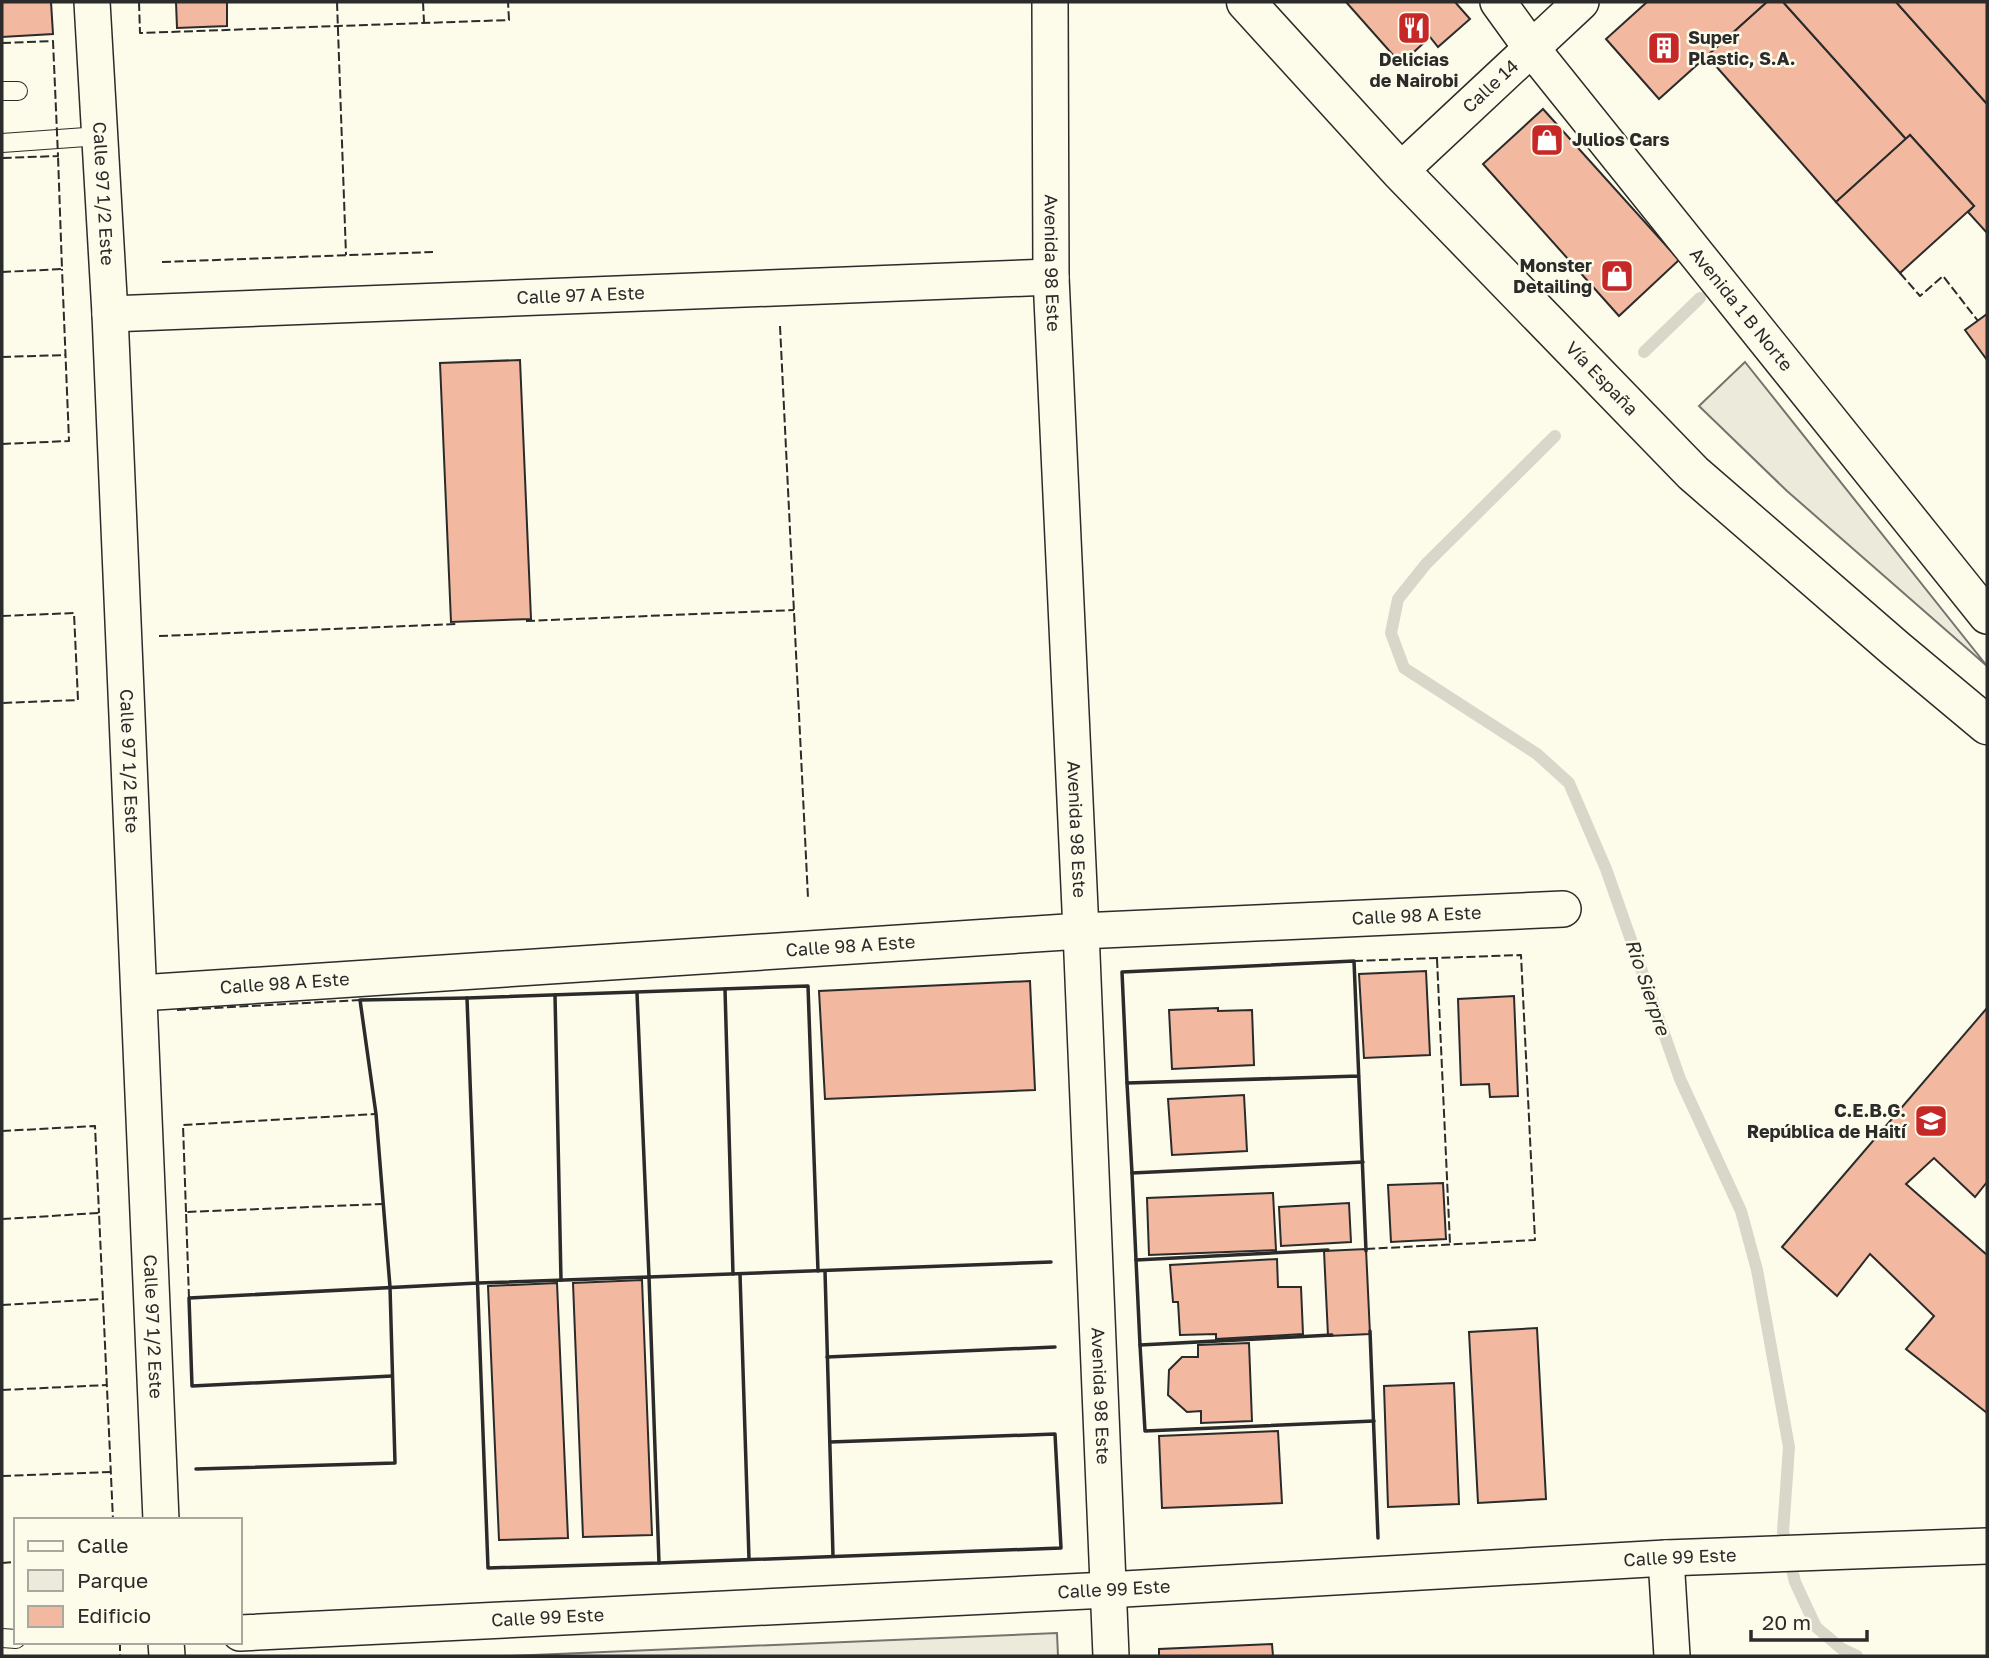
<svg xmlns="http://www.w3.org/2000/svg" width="1989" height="1658" viewBox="0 0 1989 1658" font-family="'Golos Text',sans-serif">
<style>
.green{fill:#ecebdb;stroke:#74746e;stroke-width:2}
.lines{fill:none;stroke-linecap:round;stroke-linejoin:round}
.stream{stroke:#d8d7c9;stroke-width:12}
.building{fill:#f2b8a0;stroke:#2b2b2b;stroke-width:2}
.lane-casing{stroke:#2b2b2b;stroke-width:20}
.street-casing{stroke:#2b2b2b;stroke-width:38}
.primary-casing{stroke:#2b2b2b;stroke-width:41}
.lane{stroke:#fdfbea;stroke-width:18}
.street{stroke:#fdfbea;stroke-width:35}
.primary{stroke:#fdfbea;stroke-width:38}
.fence{stroke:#2b2b2b;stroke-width:2;stroke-dasharray:9 3.5;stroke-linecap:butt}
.wall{stroke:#2b2b2b;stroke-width:3.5}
.labels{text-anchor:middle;stroke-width:5;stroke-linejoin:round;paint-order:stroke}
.poi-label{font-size:18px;font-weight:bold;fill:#2b2b2b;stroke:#fdfbea;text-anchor:start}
.street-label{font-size:18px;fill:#2b2b2b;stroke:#fdfbea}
.water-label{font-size:19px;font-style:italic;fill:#2b2b2b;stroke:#fdfbea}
</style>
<rect width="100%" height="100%" fill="#fdfbea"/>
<!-- green -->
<g class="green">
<path d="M1745,362L1987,666L1787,491L1699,406Z"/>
<path d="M1057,1633L1058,1656H509Z"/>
</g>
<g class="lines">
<!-- stream -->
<g class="stream">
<path d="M1644,352L1700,298"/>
<path d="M1555,436L1426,564L1398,599L1391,633L1404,668L1537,754L1569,783L1606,869L1680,1079L1741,1211L1757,1270L1789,1447L1783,1532L1795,1582L1816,1627L1842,1649L1857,1656"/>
</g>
</g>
<!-- building -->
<g class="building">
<path d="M2,2H51L53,34L2,37Z"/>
<path d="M176,2H227V26L177,28Z"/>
<path d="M1346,2H1455L1470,19L1438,47L1430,37L1401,64Z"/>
<path d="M1647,2H1767L1659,99L1606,39Z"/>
<path d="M1767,2H1783L1906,139L1836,202L1707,56Z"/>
<path d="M1783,2H1896L1987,104V233L1968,212L1974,206L1910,135L1906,139Z"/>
<path d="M1896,2H1987V104Z"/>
<path d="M1543,109L1679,260L1619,316L1483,164Z"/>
<path d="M1910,135L1974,206L1900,273L1836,202Z"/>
<path d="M1987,314V360L1965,330Z"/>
<path d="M520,360L531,619L451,622L440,363Z"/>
<path d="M1426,971L1430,1055L1364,1058L1359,974Z"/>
<path d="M1030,981L1035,1090L825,1099L819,991Z"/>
<path d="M1514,996L1518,1096L1490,1097L1489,1084L1461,1085L1458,999Z"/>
<path d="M1218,1008V1011L1252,1010L1254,1065L1172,1069L1169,1010Z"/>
<path d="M1987,1008V1182L1975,1197L1934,1158L1906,1184L1987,1255V1413L1906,1349L1934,1316L1870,1254L1837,1296L1782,1247Z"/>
<path d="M1244,1095L1247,1151L1172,1155L1168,1099Z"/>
<path d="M1443,1183L1446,1239L1391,1242L1388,1185Z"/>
<path d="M1273,1193L1276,1250L1149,1255L1147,1198Z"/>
<path d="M1349,1203L1351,1242L1281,1246L1279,1207Z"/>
<path d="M1366,1249L1370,1334L1328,1336L1324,1251Z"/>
<path d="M1277,1259L1278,1287H1301L1303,1334L1216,1339V1334L1180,1335L1178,1302H1173L1170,1265Z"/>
<path d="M642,1280L652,1535L583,1537L573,1283Z"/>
<path d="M557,1283L568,1538L499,1540L488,1286Z"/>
<path d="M1537,1328L1546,1499L1478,1503L1469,1332Z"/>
<path d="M1249,1343L1252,1421L1201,1423V1411L1187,1412L1168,1395L1169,1370L1182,1357H1198V1345Z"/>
<path d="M1454,1383L1459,1504L1388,1507L1384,1386Z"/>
<path d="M1278,1431L1282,1503L1162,1508L1159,1436Z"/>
<path d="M1272,1644L1273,1656H1159V1649Z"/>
</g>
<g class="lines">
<defs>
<g id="lane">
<path d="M2,91H18"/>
<path d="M2,143L100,136"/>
<path d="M2,1638L16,1639"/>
</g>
<g id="street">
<path id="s1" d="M92,2L110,314L161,1520"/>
<path id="s2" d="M1050,2L1051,277L1081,931L1111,1656"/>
<path id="s3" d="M1498,2L1532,49L1987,616"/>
<path id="s4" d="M1400,171L1581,2"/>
<path id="s5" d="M110,314L1051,277"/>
<path id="s6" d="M140,993L1081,931L1563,909"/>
<path d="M1666,1558L1672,1656"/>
<path id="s7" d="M240,1633L1107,1590L1666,1558L1987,1546"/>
<path d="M166,1642L167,1656"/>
</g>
<g id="primary">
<path id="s8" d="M1246,2L1400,171L1693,473L1896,649L1987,725"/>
</g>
</defs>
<!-- lane casing -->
<use href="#lane" class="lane-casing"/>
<!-- street casing -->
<use href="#street" class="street-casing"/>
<!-- primary casing -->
<use href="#primary" class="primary-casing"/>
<!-- lane -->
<use href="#lane" class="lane"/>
<!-- street -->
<use href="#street" class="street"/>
<!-- primary -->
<use href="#primary" class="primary"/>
<!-- fence -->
<g class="fence">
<path d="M139,2L140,33L509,20L508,2"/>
<path d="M337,2L346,255"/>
<path d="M423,2L424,22"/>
<path d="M2,43L53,41L58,156L2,158"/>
<path d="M162,262L433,252"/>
<path d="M2,272L62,269L58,156"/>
<path d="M1900,273L1920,296L1943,276L1978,321"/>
<path d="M780,326L808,898"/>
<path d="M2,357L65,355"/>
<path d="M2,444L69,441L62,269"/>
<path d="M2,616L74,613L78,700L2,703"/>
<path d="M526,621L794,610"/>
<path d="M159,636L456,624"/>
<path d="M1437,959L1450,1244"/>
<path d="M1354,961L1521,955L1535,1240L1366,1249"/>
<path d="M177,1010L360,1000"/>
<path d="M2,1131L95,1126L99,1213"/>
<path d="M186,1212L183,1125L376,1114"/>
<path d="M2,1219L99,1213L113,1520"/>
<path d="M189,1298L186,1212L383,1204"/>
<path d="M2,1305L103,1299"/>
<path d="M2,1390L107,1385"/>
<path d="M2,1476L111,1472"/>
<path d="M2,1563L16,1562"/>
<path d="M120,1642V1656"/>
</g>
<!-- wall -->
<g class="wall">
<path d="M725,989L733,1274"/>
<path d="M637,993L649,1277L1051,1262"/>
<path d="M555,995L561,1280"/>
<path d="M1359,1076L1127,1083L1122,972L1354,961L1366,1251"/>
<path d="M1127,1083L1132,1173L1363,1162"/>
<path d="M1132,1173L1136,1260L1328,1250"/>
<path d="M1136,1260L1140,1345L1332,1335"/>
<path d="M825,1271L833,1556"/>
<path d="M740,1274L749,1559"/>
<path d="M1370,1331L1378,1538"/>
<path d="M1140,1345L1145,1431L1374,1421"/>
<path d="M827,1357L1055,1347"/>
<path d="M392,1376L192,1386L189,1298L478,1283L649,1277L659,1563L488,1568L467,998"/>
<path d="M196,1469L395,1463L390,1287L376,1114L360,1000L467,998L808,986L818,1271"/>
<path d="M659,1563L1061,1548L1055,1434L830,1442"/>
</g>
</g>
<!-- icons -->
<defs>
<symbol id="restaurant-square" viewBox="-11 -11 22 22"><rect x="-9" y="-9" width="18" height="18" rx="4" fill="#c62828" stroke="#fdfbea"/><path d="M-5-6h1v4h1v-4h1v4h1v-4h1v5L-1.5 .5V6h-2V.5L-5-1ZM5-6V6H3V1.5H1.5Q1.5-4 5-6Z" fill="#fff"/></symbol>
<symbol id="building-square" viewBox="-11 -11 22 22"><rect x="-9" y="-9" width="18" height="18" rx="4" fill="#c62828" stroke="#fdfbea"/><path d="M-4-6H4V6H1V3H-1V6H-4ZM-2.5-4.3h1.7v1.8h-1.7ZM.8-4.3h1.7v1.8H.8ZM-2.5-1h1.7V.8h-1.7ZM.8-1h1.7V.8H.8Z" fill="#fff"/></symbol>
<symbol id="shop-square" viewBox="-11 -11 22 22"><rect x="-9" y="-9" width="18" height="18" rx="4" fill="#c62828" stroke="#fdfbea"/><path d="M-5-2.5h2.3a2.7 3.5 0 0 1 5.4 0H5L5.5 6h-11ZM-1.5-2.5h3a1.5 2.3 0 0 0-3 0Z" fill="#fff"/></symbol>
<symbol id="school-square" viewBox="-11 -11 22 22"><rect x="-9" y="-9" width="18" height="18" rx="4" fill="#c62828" stroke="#fdfbea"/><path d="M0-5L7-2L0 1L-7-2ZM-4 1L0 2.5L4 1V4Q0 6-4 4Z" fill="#fff"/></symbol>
</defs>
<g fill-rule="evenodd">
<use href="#restaurant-square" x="1395" y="9" width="38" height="38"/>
<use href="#building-square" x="1645" y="29" width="38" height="38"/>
<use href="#shop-square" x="1528" y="121" width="38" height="38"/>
<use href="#shop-square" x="1598" y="257" width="38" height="38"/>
<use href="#school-square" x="1912" y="1102" width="38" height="38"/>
</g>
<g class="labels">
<!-- poi labels -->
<g class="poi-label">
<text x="1688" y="44">Super<tspan x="1688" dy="21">Plastic, S.A.</tspan></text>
<text x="1414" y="66" text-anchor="middle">Delicias<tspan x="1414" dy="21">de Nairobi</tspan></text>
<text x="1572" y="146">Julios Cars</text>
<text x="1592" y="272" text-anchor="end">Monster<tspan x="1592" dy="21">Detailing</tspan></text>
<text x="1906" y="1117" text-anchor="end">C.E.B.G.<tspan x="1906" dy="21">República de Haití</tspan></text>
</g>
<!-- street labels -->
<g class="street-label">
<text dy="6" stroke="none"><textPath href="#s4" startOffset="124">Calle 14</textPath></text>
<text dy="6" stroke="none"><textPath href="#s1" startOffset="192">Calle 97 1/2 Este</textPath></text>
<text dy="6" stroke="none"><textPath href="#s2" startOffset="261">Avenida 98 Este</textPath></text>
<text dy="6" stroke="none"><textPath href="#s5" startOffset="471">Calle 97 A Este</textPath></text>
<text dy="6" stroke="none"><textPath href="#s3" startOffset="392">Avenida 1 B Norte</textPath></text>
<text dy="6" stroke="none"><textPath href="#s8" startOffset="518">Vía España</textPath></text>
<text dy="6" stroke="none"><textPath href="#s1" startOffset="760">Calle 97 1/2 Este</textPath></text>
<text dy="6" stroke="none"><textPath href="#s2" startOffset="828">Avenida 98 Este</textPath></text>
<text dy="6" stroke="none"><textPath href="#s6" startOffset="1279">Calle 98 A Este</textPath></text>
<text dy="6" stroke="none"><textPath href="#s6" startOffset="712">Calle 98 A Este</textPath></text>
<text dy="6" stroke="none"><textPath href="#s6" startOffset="145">Calle 98 A Este</textPath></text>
<text dy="6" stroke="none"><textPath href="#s1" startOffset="1326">Calle 97 1/2 Este</textPath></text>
<text dy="6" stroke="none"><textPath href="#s2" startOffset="1395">Avenida 98 Este</textPath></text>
<text dy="6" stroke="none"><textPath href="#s7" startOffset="1442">Calle 99 Este</textPath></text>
<text dy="6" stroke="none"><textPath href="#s7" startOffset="875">Calle 99 Este</textPath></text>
<text dy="6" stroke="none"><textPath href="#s7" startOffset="308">Calle 99 Este</textPath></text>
</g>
<!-- water labels -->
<g class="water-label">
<text transform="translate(1648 987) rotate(71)" y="7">Rio Sierpre</text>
</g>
</g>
<!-- border -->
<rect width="1989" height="1658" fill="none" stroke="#2b2b2b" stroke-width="7"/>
<!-- legend -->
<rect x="14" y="1518" width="228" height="126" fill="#fdfbea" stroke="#a9a89e" stroke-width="2"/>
<rect x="28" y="1541" width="35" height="10" fill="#fdfbea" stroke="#a9a89e" stroke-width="2"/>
<text x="77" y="1553" font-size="21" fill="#2b2b2b">Calle</text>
<rect x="28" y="1570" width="35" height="21" fill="#ecebdb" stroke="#a9a89e" stroke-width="2"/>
<text x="77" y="1588" font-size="21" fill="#2b2b2b">Parque</text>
<rect x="28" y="1606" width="35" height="21" fill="#f2b8a0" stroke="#a9a89e" stroke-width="2"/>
<text x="77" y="1623" font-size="21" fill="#2b2b2b">Edificio</text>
<!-- scale -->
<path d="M1751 1630v10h116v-10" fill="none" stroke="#2b2b2b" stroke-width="3.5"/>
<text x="1762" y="1630" font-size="21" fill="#2b2b2b" stroke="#fdfbea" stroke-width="5" paint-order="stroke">20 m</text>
</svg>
